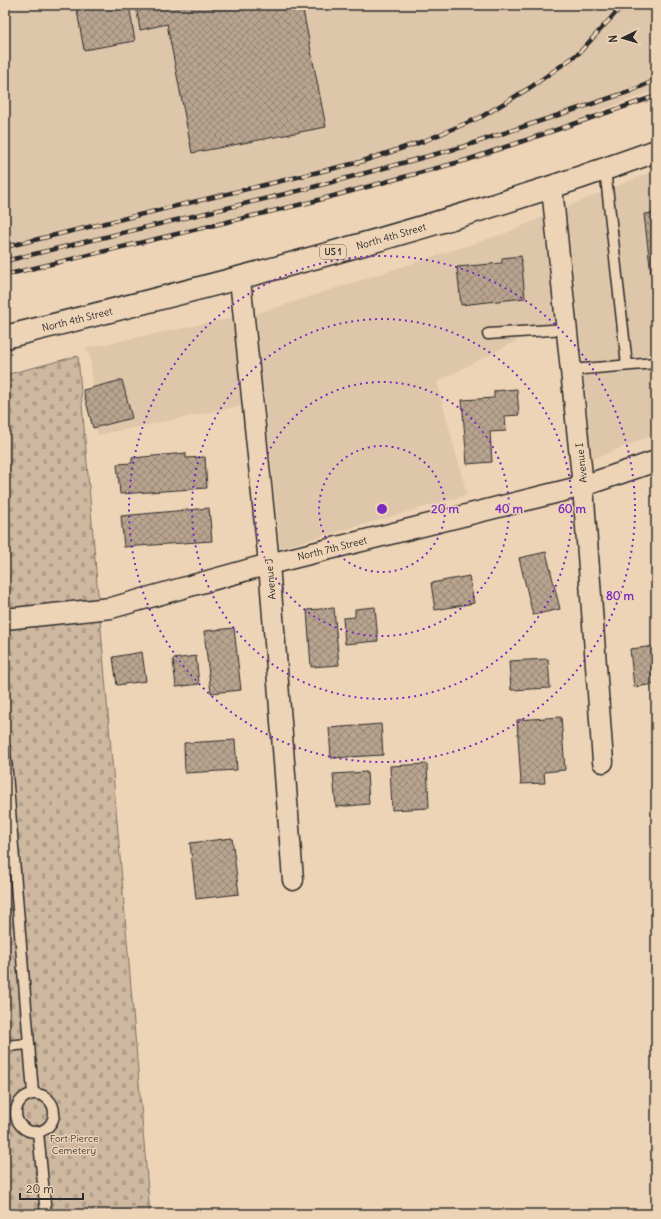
<svg xmlns="http://www.w3.org/2000/svg" width="661" height="1219" viewBox="0 0 661 1219" font-family="Delius,sans-serif">
<style>
.built{fill:#dec6aa}
.cemetery{fill:url(#cemetery-stones);stroke:#7d7266}
.building{fill:url(#building-cross-hatch);stroke:#2b2b2b}
.lines{fill:none;stroke-linecap:round;stroke-linejoin:round}
.service-casing{stroke:#2b2b2b;stroke-width:13}
.minor-casing{stroke:#2b2b2b;stroke-width:23}
.primary-casing{stroke:#2b2b2b;stroke-width:25}
.service{stroke:#eed4b6;stroke-width:10}
.minor{stroke:#eed4b6;stroke-width:20}
.primary{stroke:#eed4b6;stroke-width:22}
.rail-casing{stroke:#2b2b2b;stroke-width:4.5}
.rail{stroke:#eed4b6;stroke-width:3;stroke-dasharray:9;stroke-linecap:butt}
.ring{fill:none;stroke:#7b2cbf;stroke-width:2;stroke-dasharray:2 4}
.labels{text-anchor:middle;stroke-width:3;stroke-linejoin:round;paint-order:stroke}
.shield{fill:#eed4b6;stroke:#665e55;stroke-width:1}
.shield-label{font-size:9px;font-weight:bold;fill:#2b2b2b}
.street-label{font-size:10px;fill:#2b2b2b;stroke:#eed4b6}
.park-label{font-size:10px;fill:#44403d;stroke:#eed4b6}
.centre{fill:#7b2cbf;stroke:#eed4b6;stroke-width:2}
.ring-label{font-size:12px;text-anchor:middle;font-weight:bold;fill:#7b2cbf;stroke:#eed4b6;stroke-width:3;stroke-linejoin:round;paint-order:stroke}
</style>
<defs>
<pattern id="cemetery-stones" width="16" height="16" patternUnits="userSpaceOnUse"><rect width="16" height="16" fill="#cfb8a0"/><path d="M2 7V4a2 2 0 0 1 4 0v3zM10 15v-3a2 2 0 0 1 4 0v3z" fill="#b29e8a"/></pattern>
<pattern id="building-cross-hatch" width="8" height="8" patternUnits="userSpaceOnUse"><rect width="8" height="8" fill="#b8a48f"/><path d="M0 0l8 8M0 8l8-8" fill="none" stroke="#968675"/></pattern>
</defs>
<rect width="100%" height="100%" fill="#eed4b6"/>
<filter id="ink" filterUnits="userSpaceOnUse"><feTurbulence type="fractalNoise" baseFrequency=".025" numOctaves="2"/><feDisplacementMap in="SourceGraphic" scale="8" xChannelSelector="R" yChannelSelector="G"/><feConvolveMatrix kernelMatrix="1 2 1 2 8 2 1 2 1" color-interpolation-filters="sRGB"/></filter>
<g filter="url(#ink)">
<!-- built -->
<g class="built">
<path d="M5,5H656V90L467,160L5,277Z"/>
<path d="M656,170V434L593,459L566,207Z"/>
<path d="M543,217L554,321L437,382L467,495L280,548L256,314L506,233Z"/>
<path d="M232,318L241,406L97,435L90,355L85,348Z"/>
</g>
<!-- cemetery -->
<path class="cemetery" d="M78,356L150,1214H5V375Z"/>
<!-- building -->
<g class="building">
<path d="M76,5H129L135,41L84,50Z"/>
<path d="M136,5H302L326,127L192,153L167,24L140,30Z"/>
<path d="M656,213V291H653L644,214Z"/>
<path d="M521,256L525,298L461,305L457,267L502,263V258Z"/>
<path d="M122,380L132,418L93,428L83,390Z"/>
<path d="M517,389L519,415L505,416L506,431L490,432L492,462L467,464L462,400L494,398V391Z"/>
<path d="M186,453V458L205,457L207,488L120,494L117,464L132,463V458Z"/>
<path d="M209,508L212,541L124,547L121,516Z"/>
<path d="M546,552L560,609L533,615L519,558Z"/>
<path d="M469,576L474,603L435,610L431,583Z"/>
<path d="M375,607L378,641L345,644L343,618L355,617V609Z"/>
<path d="M334,608L339,665L311,667L307,610Z"/>
<path d="M234,628L241,690L211,693L204,631Z"/>
<path d="M656,646V684L634,687L630,649Z"/>
<path d="M142,652L146,681L117,685L113,657Z"/>
<path d="M196,656L199,684L176,687L173,659Z"/>
<path d="M548,659L550,688L511,690L509,661Z"/>
<path d="M561,717L565,770L544,772L545,783L521,784L517,720Z"/>
<path d="M381,724L383,755L331,758L329,728Z"/>
<path d="M235,740L237,770L185,773L184,743Z"/>
<path d="M427,764L429,808L392,810L390,766Z"/>
<path d="M367,772L369,804L336,807L333,774Z"/>
<path d="M232,838L239,894L196,899L190,843Z"/>
</g>
<g class="lines">
<defs>
<g id="service">
<path d="M605,169L627,365"/>
<path d="M488,334L567,329"/>
<path d="M571,370L656,363"/>
<path d="M5,749L33,1093"/>
<path d="M5,1046L29,1044"/>
<circle cx="35" cy="1113" r="19"/>
<path d="M38,1132L46,1214"/>
</g>
<g id="minor">
<path d="M552,188L583,486L603,762"/>
<path d="M240,279L269,564L293,880"/>
<path d="M5,619L111,608L269,564L583,486L656,461"/>
</g>
<path id="primary" d="M5,337C224,283 443,228 656,151"/>
</defs>
<!-- service casing -->
<use href="#service" class="service-casing"/>
<!-- minor casing -->
<use href="#minor" class="minor-casing"/>
<!-- primary casing -->
<use href="#primary" class="primary-casing"/>
<!-- service -->
<use href="#service" class="service"/>
<!-- minor -->
<use href="#minor" class="minor"/>
<!-- primary -->
<use href="#primary" class="primary"/>
<defs>
<g id="rail">
<path d="M5,247L360,162L424,141L481,117L531,87L579,53L623,5"/>
<path d="M5,261L306,189L462,147L631,91L656,80"/>
<path d="M5,275L311,202L467,160L656,96"/>
</g>
</defs>
<!-- rail casing -->
<use href="#rail" class="rail-casing"/>
<!-- rail -->
<use href="#rail" class="rail"/>
</g>
</g>
<!-- distance rings -->
<g class="ring">
<circle cx="382" cy="509" r="63"/>
<circle cx="382" cy="509" r="127"/>
<circle cx="382" cy="509" r="190"/>
<circle cx="382" cy="509" r="253"/>
</g>
<g class="labels">
<!-- shield labels -->
<rect class="shield" x="320" y="245" width="26" height="14" rx="3"/>
<g class="shield-label">
<text x="333" y="255">US 1</text>
</g>
<!-- street labels -->
<g class="street-label">
<text transform="translate(391 236) rotate(-16)" y="4">North 4th Street</text>
<text transform="translate(77 319) rotate(-14)" y="4">North 4th Street</text>
<text transform="translate(581 463) rotate(-96)" y="4">Avenue I</text>
<text transform="translate(332 548) rotate(-14)" y="4">North 7th Street</text>
<text transform="translate(270 579) rotate(-95)" y="4">Avenue J</text>
</g>
<!-- park labels -->
<g class="park-label">
<text x="74" y="1142">Fort Pierce<tspan x="74" dy="12">Cemetery</tspan></text>
</g>
</g>
<circle cx="382" cy="509" r="6" class="centre"/>
<g class="ring-label">
<text x="445" y="513">20 m</text>
<text x="509" y="513">40 m</text>
<text x="572" y="513">60 m</text>
<text x="620" y="600">80 m</text>
</g>
<!-- margin -->
<rect width="661" height="1219" fill="none" stroke="#eed4b6" stroke-width="20"/>
<rect x="10" y="10" width="641" height="1199" fill="none" stroke="#2b2b2b" stroke-width="1.5" filter="url(#ink)"/>
<!-- north arrow -->
<g transform="translate(623 38) rotate(265)" stroke="#eed4b6" stroke-width="3" paint-order="stroke">
<path d="M0-3L7 15L0 10L-7 15Z" fill="#2b2b2b"/>
<text y="-6" font-size="11" font-weight="bold" text-anchor="middle" fill="#2b2b2b">N</text>
</g>
<!-- scale -->
<path d="M20 1193v6h63v-6" fill="none" stroke="#2b2b2b" stroke-width="2"/>
<text x="26" y="1193" font-size="12" fill="#2b2b2b" stroke="#eed4b6" stroke-width="3" paint-order="stroke">20 m</text>
</svg>
